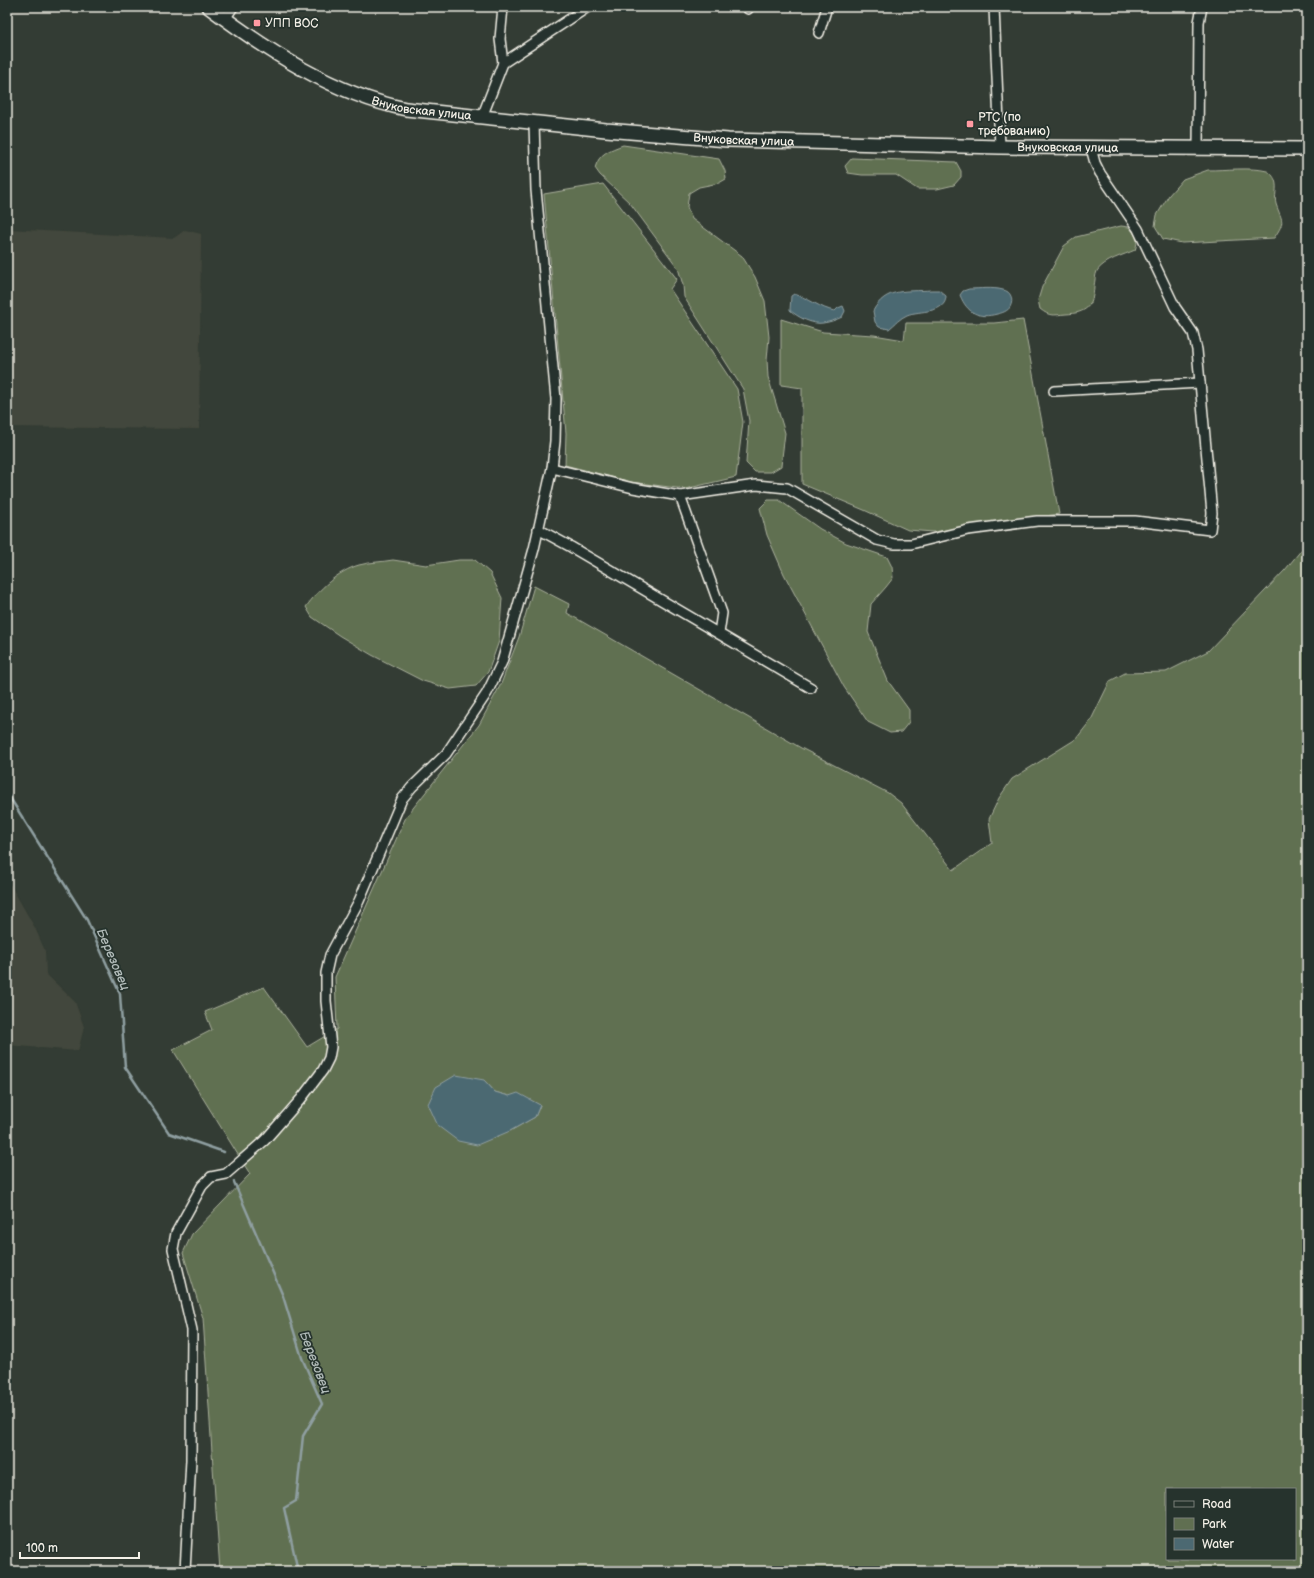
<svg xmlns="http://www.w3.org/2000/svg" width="1314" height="1578" viewBox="0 0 1314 1578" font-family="'Balsamiq Sans',sans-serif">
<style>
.built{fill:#43473c}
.green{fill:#606f51;stroke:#aab09c;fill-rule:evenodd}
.water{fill:#4c6972;stroke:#8f9fa1}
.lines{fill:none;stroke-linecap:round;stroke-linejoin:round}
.stream{stroke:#8f9fa1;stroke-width:2.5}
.street-casing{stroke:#f4f1e8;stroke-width:12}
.secondary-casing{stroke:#f4f1e8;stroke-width:16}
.street{stroke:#26332d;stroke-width:9}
.secondary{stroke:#26332d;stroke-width:13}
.poi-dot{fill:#ff9aa2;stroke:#26332d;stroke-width:1.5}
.labels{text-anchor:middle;stroke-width:3.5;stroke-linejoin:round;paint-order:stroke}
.poi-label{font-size:12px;fill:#f4f1e8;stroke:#26332d;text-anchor:start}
.street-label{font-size:12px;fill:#f4f1e8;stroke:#26332d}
.water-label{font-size:13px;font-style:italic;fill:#b1bbb9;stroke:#26332d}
</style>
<rect width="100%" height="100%" fill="#333c34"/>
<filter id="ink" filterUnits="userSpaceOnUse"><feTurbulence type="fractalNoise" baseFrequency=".025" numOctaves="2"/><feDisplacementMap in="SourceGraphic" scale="8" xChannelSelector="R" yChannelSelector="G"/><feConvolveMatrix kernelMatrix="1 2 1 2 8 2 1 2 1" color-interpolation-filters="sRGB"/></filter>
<g filter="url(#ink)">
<!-- built -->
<g class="built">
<path d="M7,229L174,238L185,230L201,234L199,429L7,427Z"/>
<path d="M7,879L35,928L45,951L46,974L75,1002L84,1027L78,1051L7,1045Z"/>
</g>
<!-- green -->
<g class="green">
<path d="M623,145L719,159L725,171L726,179L719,183L699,187L689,193L687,207L692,219L742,256L755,277L765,301L769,337L767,360L768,377L785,433L781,466L771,472H755L746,463L749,421L743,389L684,297L683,285L678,268L630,203L600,175L595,168C599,153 610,150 623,145Z"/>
<path d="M852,158L956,162L961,171V177L954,185L937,189H917L896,175H862L848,173L845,166Z"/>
<path d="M1208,170C1224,170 1252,167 1267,171C1270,172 1274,177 1275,180C1278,188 1274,197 1276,204C1282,222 1286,220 1274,238L1182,243L1163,239L1155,226L1157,215L1169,195L1183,179Z"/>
<path d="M603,184L677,279L670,289L737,389L743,422L736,477L685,489L631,482L565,465L566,433L544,194Z"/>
<path d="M1121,226L1129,227C1136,235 1139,240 1135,250C1124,255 1104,260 1097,271C1095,276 1095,281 1094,286C1093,306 1087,313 1066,314C1053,315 1050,317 1040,309L1038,300L1042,287L1064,246L1076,237Z"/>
<path d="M781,319L823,332L874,335L904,340L906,323H994L1023,320L1059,514L933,532L908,530L864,510L802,484V388L781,385Z"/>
<path d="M768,500H779L820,529L846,543L887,557L892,567L893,578L886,587L871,604L868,632L888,681L909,710V722L901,732L890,733L868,722L844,687L784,574L767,535L760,508Z"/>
<path d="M1307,543V1571H220L203,1318L183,1253L192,1234L250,1174L173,1050L212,1030L205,1012L264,987L307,1047L337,1029L335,977L406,817L479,725L501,684L519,637L534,586L569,604L567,613L801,748L888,793L901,803L953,870L992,843L989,819L999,798L1012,779L1076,739L1091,720L1110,681L1125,673L1166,672L1208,651L1285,570ZM484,1080L495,1092L540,1105L535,1117L510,1131ZM1167,1489H1295V1559H1167Z"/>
<path d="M393,560L426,565L459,560H475L490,573L502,598L499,641L488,672L476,686L450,689L423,681L372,655L340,636L312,617L306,607C318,590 338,571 359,565C370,562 382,562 393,560Z"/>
</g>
<!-- water -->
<g class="water">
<path d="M969,289C979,289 993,287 1003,290C1011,291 1014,300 1010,307C1008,311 1002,313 997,314C979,319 967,313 960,295L963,291Z"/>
<path d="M931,290H939L946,296C946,314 919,310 907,315C900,318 895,324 889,329L879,327L875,322L873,311C886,287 906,292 931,290Z"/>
<path d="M794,294C809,298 821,309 835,311L838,308L843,306L845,311L842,317C836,320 830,322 823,323C813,325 797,317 790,310L791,296Z"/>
<path d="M456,1075L484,1080L495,1092L509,1096L518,1093L540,1105L535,1117L510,1131L477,1145L458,1141L438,1126L428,1104L436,1087Z"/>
</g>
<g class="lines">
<!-- stream -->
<g class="stream">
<path d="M7,793L87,920L120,994L125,1067L169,1133L224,1152"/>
<path d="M234,1182L283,1296L302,1358L322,1404L303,1436L296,1501L284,1508L298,1571"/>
</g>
<defs>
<g id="street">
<path d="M994,7L1000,147"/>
<path d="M748,9L749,7"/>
<path d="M225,19L233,7"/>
<path d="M819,33L827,7"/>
<path d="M503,63L588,7"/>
<path d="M482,117L503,63L500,39L503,7"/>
<path d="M1198,149L1199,22L1202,7"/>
<path d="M1054,391L1200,383"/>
<path d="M552,468L633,488L680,496L756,485L787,488L877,540L894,544H911L968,530L1037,521H1135L1210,530L1212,513L1197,350L1193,333L1175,307L1138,229L1100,173L1095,163L1091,148"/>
<path d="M680,496L722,613L719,633"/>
<path d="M538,529L571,547L811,688"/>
<path d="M185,1571L191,1460L192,1330L173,1249L176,1233L202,1186L211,1177L226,1174L265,1140L301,1099L323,1070L329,1058L331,1047L326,1001V973L330,955L359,901L402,799L412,787L446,754L487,693L502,662L534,549L552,468L555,441L556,399L536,190L534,123"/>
</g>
<g id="secondary">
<path id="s1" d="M209,7C268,51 333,94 406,109L606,130L728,140L1000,147L1307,149"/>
</g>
</defs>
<!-- street casing -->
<use href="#street" class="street-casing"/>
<!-- secondary casing -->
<use href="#secondary" class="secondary-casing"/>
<!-- street -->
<use href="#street" class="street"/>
<!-- secondary -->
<use href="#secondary" class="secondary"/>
</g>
</g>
<!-- markers -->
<g class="poi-dot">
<rect x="253" y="19" width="8" height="8" rx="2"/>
<rect x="966" y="120" width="8" height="8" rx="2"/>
</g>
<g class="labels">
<!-- poi labels -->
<g class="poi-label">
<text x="265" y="27">УПП ВОС</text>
<text x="978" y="121">РТС (по<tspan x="978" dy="14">требованию)</tspan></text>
</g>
<!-- street labels -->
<g class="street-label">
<text dy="4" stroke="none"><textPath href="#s1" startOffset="239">Внуковская улица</textPath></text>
<text dy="4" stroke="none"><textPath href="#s1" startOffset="563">Внуковская улица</textPath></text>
<text dy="4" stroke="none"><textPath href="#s1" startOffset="887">Внуковская улица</textPath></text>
</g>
<!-- water labels -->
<g class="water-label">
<text transform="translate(114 959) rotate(67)" y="5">Березовец</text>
<text transform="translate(316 1362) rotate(69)" y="5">Березовец</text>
</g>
</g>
<!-- margin -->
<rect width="1314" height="1578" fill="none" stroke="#26332d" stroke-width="24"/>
<rect x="12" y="12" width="1290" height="1554" fill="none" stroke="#f4f1e8" stroke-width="1.5" filter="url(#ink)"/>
<!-- legend -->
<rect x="1166" y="1488" width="130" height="72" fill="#26332d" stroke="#787f78"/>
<rect x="1174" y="1501" width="20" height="6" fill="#26332d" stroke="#787f78"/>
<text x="1202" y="1508" font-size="12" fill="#f4f1e8">Road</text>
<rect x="1174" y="1518" width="20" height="12" fill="#606f51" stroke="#787f78"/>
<text x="1202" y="1528" font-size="12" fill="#f4f1e8">Park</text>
<rect x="1174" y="1538" width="20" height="12" fill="#4c6972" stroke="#787f78"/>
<text x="1202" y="1548" font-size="12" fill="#f4f1e8">Water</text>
<!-- scale -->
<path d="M20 1552v6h119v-6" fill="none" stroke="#f4f1e8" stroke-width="2"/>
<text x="26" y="1552" font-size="12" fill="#f4f1e8" stroke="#26332d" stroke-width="3" paint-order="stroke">100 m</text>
</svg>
